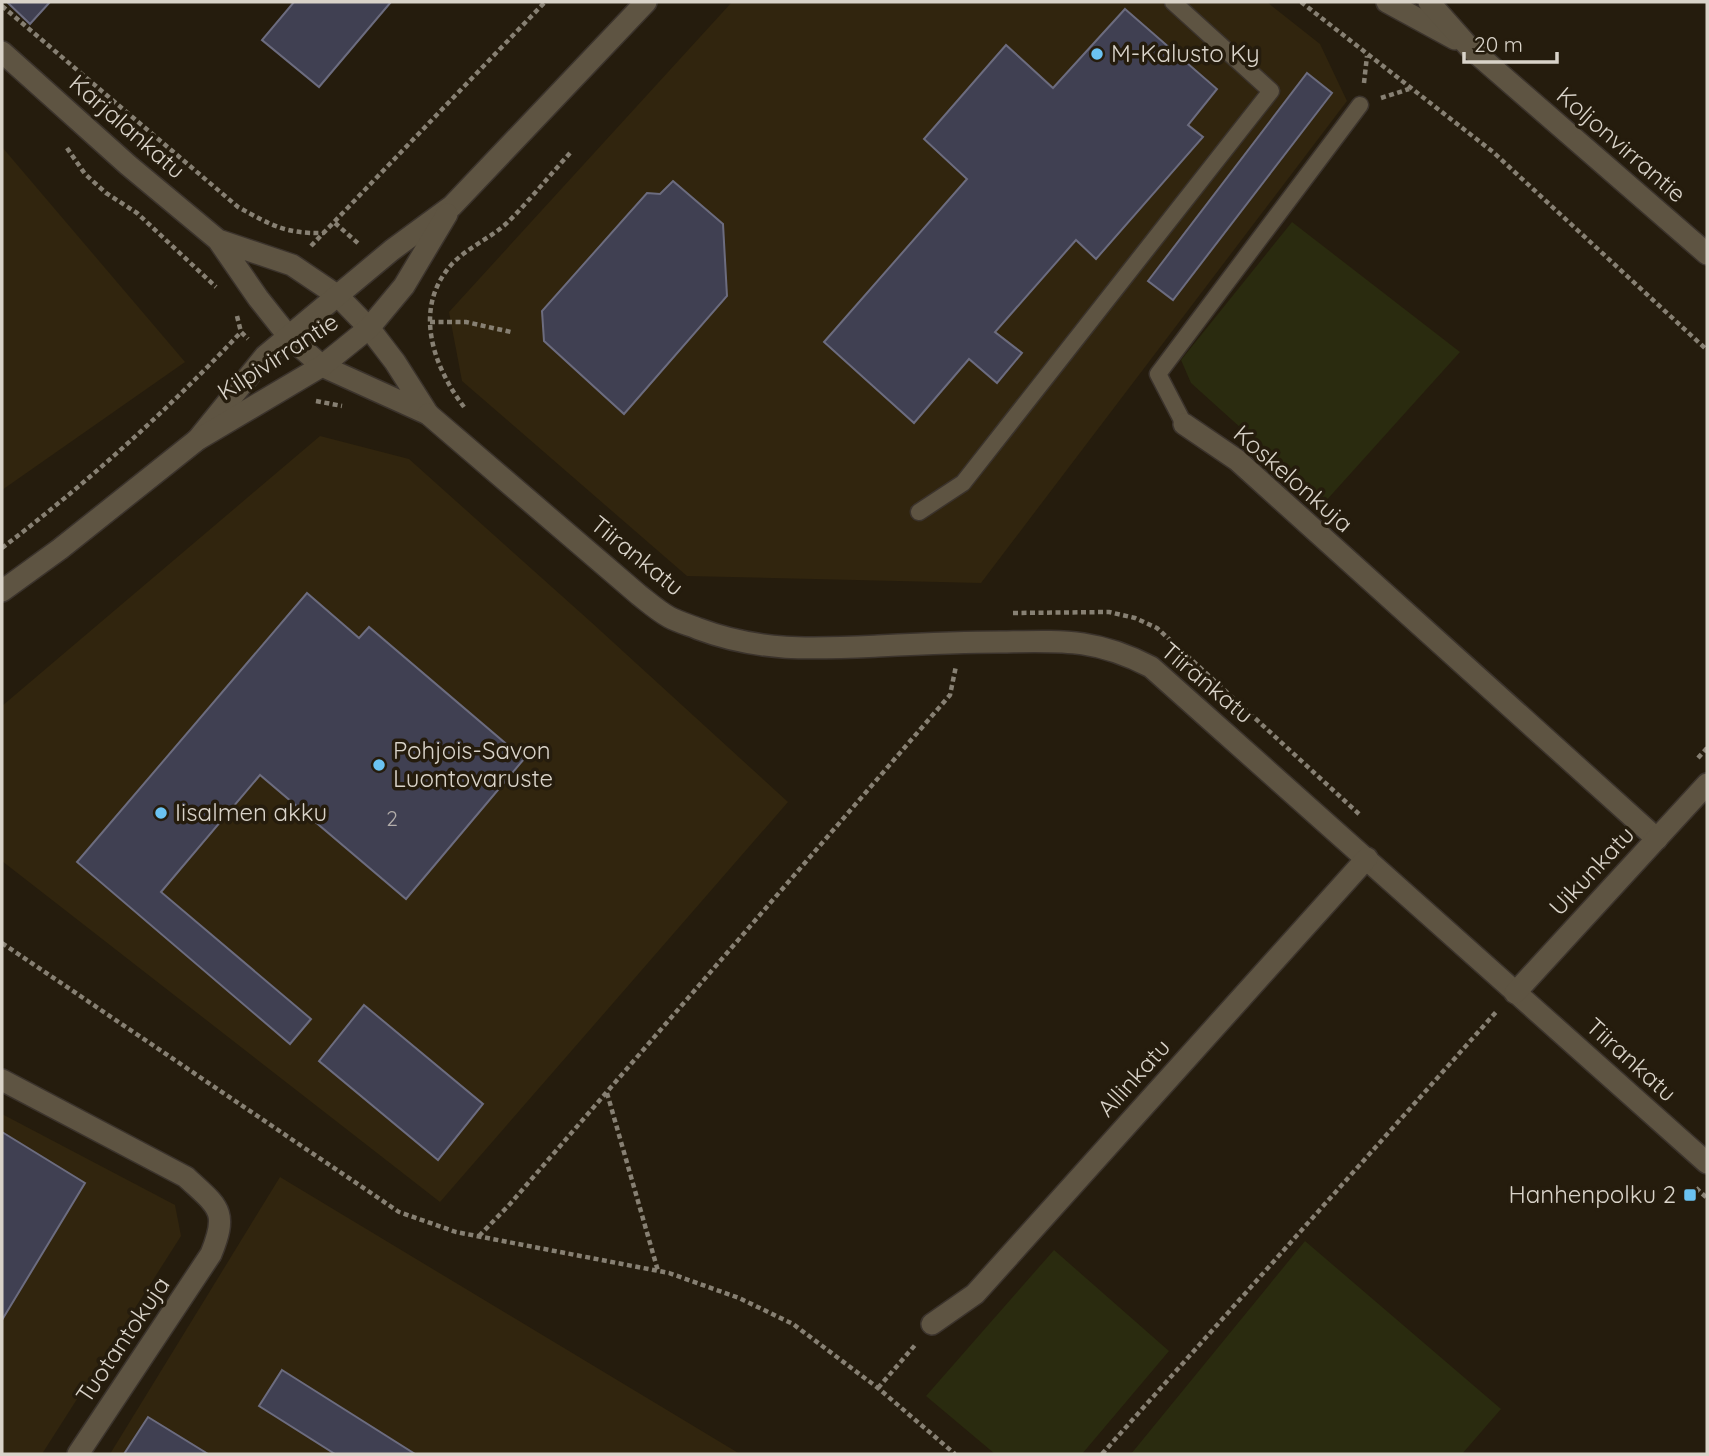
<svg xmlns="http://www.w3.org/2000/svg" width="1709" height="1456" viewBox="0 0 1709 1456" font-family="Quicksand,sans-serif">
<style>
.built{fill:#31250e}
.green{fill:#2a2b0f}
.building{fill:#404052;stroke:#6c6c7f;stroke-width:2}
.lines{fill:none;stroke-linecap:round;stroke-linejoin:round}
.lane-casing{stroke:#3b332c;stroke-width:19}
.street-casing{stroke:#3b332c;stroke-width:24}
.secondary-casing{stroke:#3b332c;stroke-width:24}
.path{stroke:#878073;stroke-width:4.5;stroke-dasharray:5 3.5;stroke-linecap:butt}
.lane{stroke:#5e5442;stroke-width:16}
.street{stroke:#5e5442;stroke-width:21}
.secondary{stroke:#5e5442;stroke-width:21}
.poi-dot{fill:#6bc3f2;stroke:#251c0d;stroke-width:2.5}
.labels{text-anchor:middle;stroke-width:7;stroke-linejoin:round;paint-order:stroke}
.number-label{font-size:21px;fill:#b3aeab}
.poi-label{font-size:24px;fill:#d9d3c9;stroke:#251c0d;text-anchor:start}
.street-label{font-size:24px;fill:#d9d3c9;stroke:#251c0d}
</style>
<rect width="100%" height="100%" fill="#251c0d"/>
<!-- built -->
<g class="built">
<path d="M732,2H1267L1320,44L1347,101L981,583L687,576L462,381L449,312Z"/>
<path d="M2,147L185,362L2,490Z"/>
<path d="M320,436L409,459L591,622L788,802L440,1202L2,861V706Z"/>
<path d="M2,1114L175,1205L181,1236L42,1454H2Z"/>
<path d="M280,1177L740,1454H110Z"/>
</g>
<!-- green -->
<g class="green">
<path d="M1292,222L1460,352L1324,503L1191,383L1181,360Z"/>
<path d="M1305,1241L1501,1409L1462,1454H1131Z"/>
<path d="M1054,1250L1169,1351L1082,1454H995L926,1396Z"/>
</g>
<!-- building -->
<g class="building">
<path d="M7,2H50L30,24Z"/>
<path d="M294,2H391L319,87L262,40Z"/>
<path d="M1125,9L1217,89L1188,125L1203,137L1096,259L1076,240L995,332L1022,353L997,383L969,359L914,423L824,342L967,179L924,139L1006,45L1053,88Z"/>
<path d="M1307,73L1332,93L1173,300L1148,281Z"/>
<path d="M673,181L723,224L727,296L624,414L544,341L542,311L647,193L660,194Z"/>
<path d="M307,593L359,638L369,627L524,759L406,899L260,775L161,892L311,1019L290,1044L77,862Z"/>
<path d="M364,1005L483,1104L438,1160L319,1061Z"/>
<path d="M2,1132L85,1183L2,1320Z"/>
<path d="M282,1370L415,1454H335L259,1406Z"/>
<path d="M148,1417L208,1454H124Z"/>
</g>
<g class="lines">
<defs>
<g id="lane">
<path d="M1184,424L1158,374L1360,105"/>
<path d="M919,512L963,483L1271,91L1173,2"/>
</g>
<g id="street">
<path d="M2,52L128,165L218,240L258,298L289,337L322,366L428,414L395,362L369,328L338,296L292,265L218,240"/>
<path d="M428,414L639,595C648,602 658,611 669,617C678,622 689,625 699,629C760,652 814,649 878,646C919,644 960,642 1001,642C1062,641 1095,638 1151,667L1707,1163"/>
<path d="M1184,424L1237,460L1657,839"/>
<path d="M1515,993L1707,784"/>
<path d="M2,1080L186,1177C218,1207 229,1210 211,1254L78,1454"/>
<path d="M932,1324L975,1294L1367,858"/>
</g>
<g id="secondary">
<path d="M1387,2L1455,39"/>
<path d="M1429,2L1469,47L1707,254"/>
<path d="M197,440L265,356L392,250L452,206L646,2"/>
<path d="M2,591L60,549L197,440L322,366L369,328L404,286L447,214"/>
</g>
</defs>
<!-- lane casing -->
<use href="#lane" class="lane-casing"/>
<!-- street casing -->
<use href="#street" class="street-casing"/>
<!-- secondary casing -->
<use href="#secondary" class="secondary-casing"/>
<!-- path -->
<g class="path">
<path d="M1301,2L1493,152L1707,350"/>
<path d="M2,6L238,207C271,225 285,234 324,233"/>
<path d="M1364,83L1367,56"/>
<path d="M1381,98L1409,89"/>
<path d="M67,148L85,174L106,193L137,213L216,287"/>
<path d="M335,223L360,245"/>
<path d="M311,246L545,2"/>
<path d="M237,316L241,332L248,339"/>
<path d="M430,322H466L511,332"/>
<path d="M316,401L342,406"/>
<path d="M464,407C433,366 412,308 452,264C468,247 491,238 508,222C530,200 549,176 570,153"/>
<path d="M2,548C87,483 168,410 241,332"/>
<path d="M1013,613L1109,612L1135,618L1157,628L1359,814"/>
<path d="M1698,758L1707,748"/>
<path d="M2,943L399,1212L456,1232L669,1273L739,1298L793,1324L878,1388L955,1454"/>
<path d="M607,1093L658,1271"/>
<path d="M1696,1188L1707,1198"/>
<path d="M479,1236L510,1204L950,695L956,666"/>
<path d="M878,1388L916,1344"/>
<path d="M1102,1454L1497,1011"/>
</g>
<!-- lane -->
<use href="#lane" class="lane"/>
<!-- street -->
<use href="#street" class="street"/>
<!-- secondary -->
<use href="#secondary" class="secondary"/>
</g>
<!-- markers -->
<g class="poi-dot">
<circle cx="1097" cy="54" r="7"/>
<circle cx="379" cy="765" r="7"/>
<circle cx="161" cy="813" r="7"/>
<rect x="1683" y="1188" width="14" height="14" rx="3.5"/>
</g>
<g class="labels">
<!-- number labels -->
<g class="number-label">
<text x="392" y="826">2</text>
</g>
<!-- poi labels -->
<g class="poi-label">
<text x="1111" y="62">M-Kalusto Ky</text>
<text x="393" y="759">Pohjois-Savon<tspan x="393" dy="28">Luontovaruste</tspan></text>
<text x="175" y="821">Iisalmen akku</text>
<text x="1676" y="1203" text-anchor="end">Hanhenpolku 2</text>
</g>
<!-- street labels -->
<g class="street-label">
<text transform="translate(127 127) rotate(41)" y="8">Karjalankatu</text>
<text transform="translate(1621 145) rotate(41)" y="8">Koljonvirrantie</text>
<text transform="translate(278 357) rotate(-33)" y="8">Kilpivirrantie</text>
<text transform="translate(1293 479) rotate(41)" y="8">Koskelonkuja</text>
<text transform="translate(637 556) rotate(39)" y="8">Tiirankatu</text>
<text transform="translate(1207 683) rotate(40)" y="8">Tiirankatu</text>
<text transform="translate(1592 871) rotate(-47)" y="8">Uikunkatu</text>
<text transform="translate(1631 1060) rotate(42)" y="8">Tiirankatu</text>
<text transform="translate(1134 1078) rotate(-48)" y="8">Allinkatu</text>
<text transform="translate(123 1340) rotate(-56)" y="8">Tuotantokuja</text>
</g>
</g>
<!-- border -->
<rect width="1709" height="1456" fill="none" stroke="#d9d3c9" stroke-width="7"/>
<!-- scale -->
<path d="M1464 52v10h93v-10" fill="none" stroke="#d9d3c9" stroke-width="3.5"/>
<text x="1474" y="52" font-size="21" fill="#d9d3c9" stroke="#251c0d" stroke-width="5" paint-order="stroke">20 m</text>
</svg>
